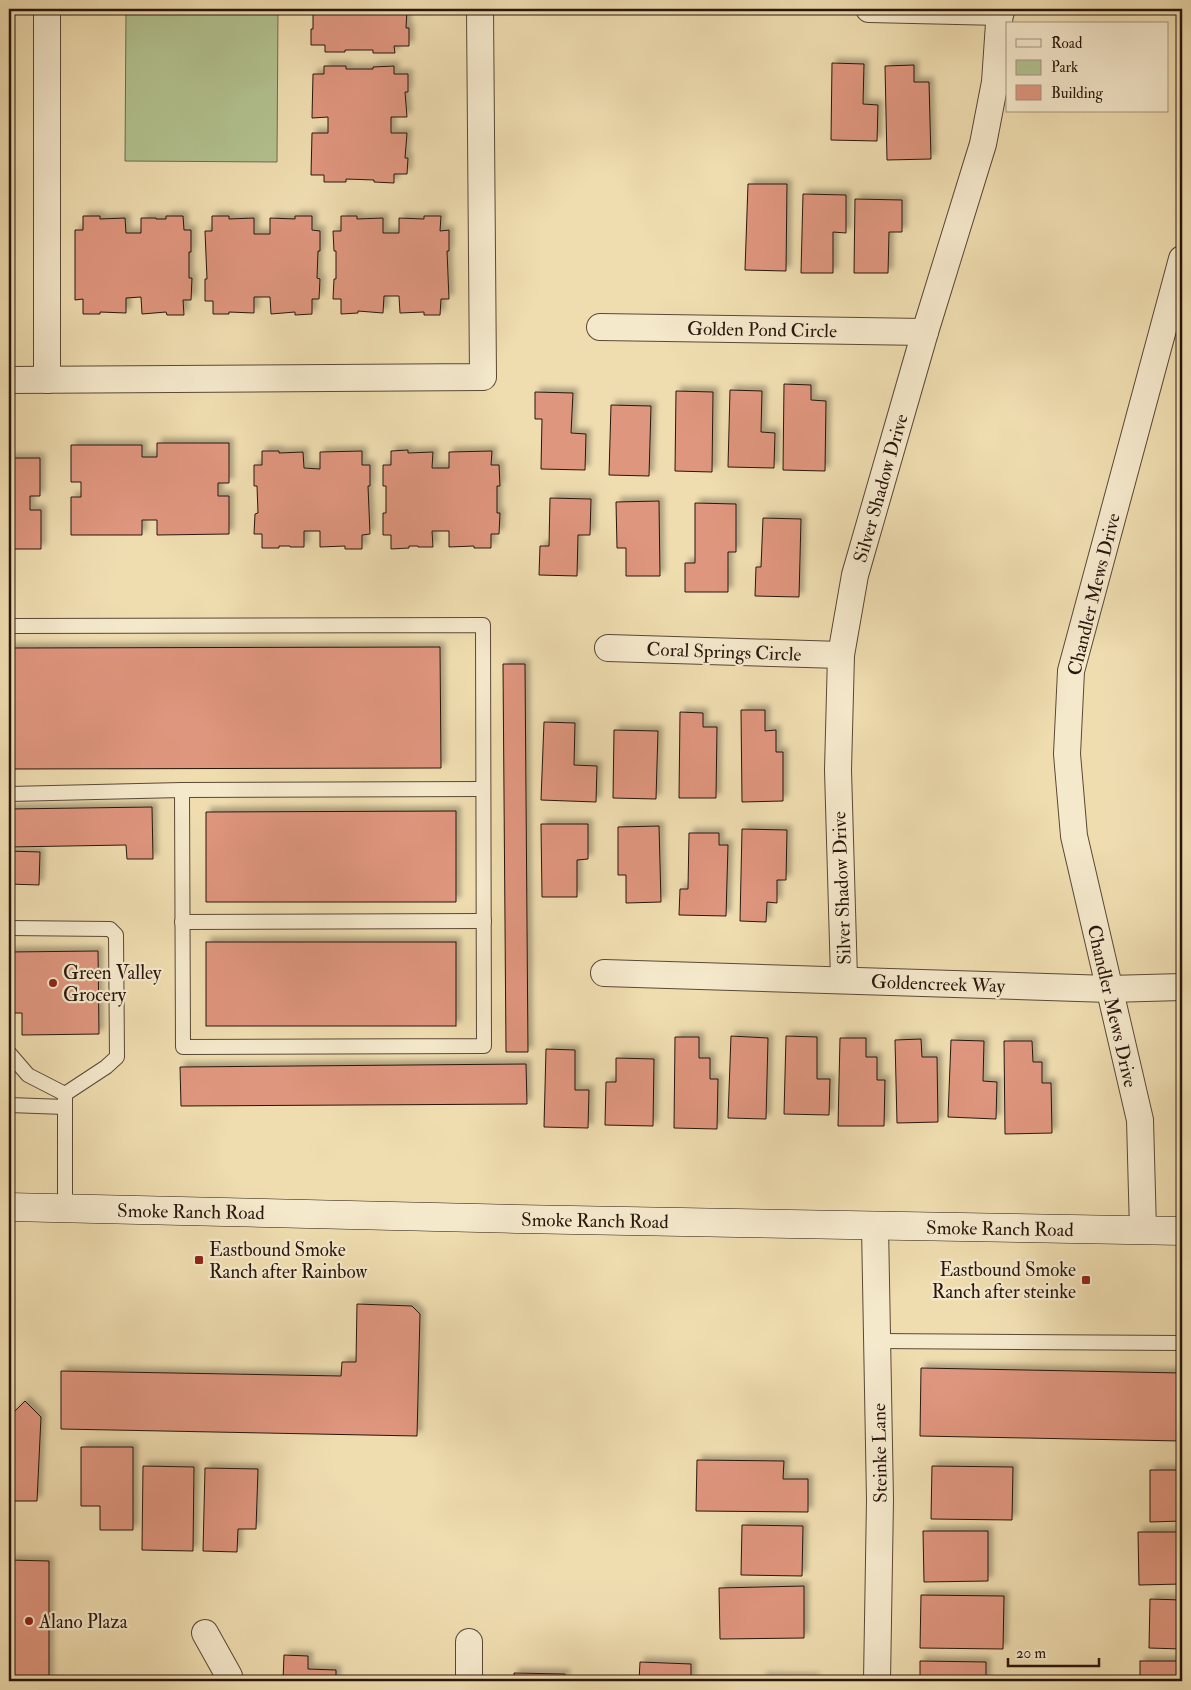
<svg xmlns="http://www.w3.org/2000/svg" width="1191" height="1690" viewBox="0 0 1191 1690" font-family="'IM FELL Double Pica',serif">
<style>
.green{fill:#b2c290;stroke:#6d6c4f}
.building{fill:#df967e;stroke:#28160e;filter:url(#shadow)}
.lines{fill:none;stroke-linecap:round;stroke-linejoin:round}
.service-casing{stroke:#5a4836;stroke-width:16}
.minor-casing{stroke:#5a4836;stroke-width:28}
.secondary-casing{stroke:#28160e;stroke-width:29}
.service{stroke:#f5e9cc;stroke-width:14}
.minor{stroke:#f5e9cc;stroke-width:26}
.secondary{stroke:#f5e9cc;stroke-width:28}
.poi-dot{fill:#8f2418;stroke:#f5e9cc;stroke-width:2}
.labels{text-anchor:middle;stroke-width:4.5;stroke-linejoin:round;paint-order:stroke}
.street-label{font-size:19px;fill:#28160e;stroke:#f5e9cc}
.poi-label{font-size:19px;fill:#28160e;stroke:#f5e9cc;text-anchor:start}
</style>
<defs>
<filter id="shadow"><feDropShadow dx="4.5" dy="-4.5" stdDeviation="2.5" flood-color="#0004"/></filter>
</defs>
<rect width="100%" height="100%" fill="#efddb0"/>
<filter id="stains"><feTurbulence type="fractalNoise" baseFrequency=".004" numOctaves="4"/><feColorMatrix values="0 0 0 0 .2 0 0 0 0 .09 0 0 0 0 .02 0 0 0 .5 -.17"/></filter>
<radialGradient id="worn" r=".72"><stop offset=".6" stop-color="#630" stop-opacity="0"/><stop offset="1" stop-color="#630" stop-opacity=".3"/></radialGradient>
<!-- green -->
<path class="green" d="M126,9H278L277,162L125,161Z"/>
<!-- building -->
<g class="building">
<path d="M313,9H407L406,28H409V46H394L395,53H373V50H345V52H325V45H311V29H313Z"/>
<path d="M832,63L864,64L863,104L878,105L877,141L831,140Z"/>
<path d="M914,65V82H929L931,159L887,160L885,66Z"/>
<path d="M324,66H346V69H373V67L394,66V74H408V92H405L407,117H391V133H407L405,158H408L407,174H394V183L374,182V180L346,179V182H324V175H311L312,133H328V117L312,118L313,74H324Z"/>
<path d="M748,184H787L786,271L745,270Z"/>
<path d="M803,194L846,195V233L833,232V273H801Z"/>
<path d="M855,199L902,200V232H889L888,273H854Z"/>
<path d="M83,216H100V219L125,218L126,233H141V218H156V219H166V216H183L184,230H191V252H189V278H192L191,300H183L184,315H167L166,312L142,314L141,297L126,298V313L100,312V314H83V299L75,300V230H83Z"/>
<path d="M212,216H229V219L254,218V234H270V218L295,219V216H312V230L320,231V251H318L317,278L320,279L319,299H312V314L295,315V312L271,314L270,297H254V313L229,312V314H213V301H205V279H207L205,231H212Z"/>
<path d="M341,216H357V219L383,218V233H399V218L424,219V216H441L440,231L449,230V251H447L449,299H441L440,315H424V312L400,313L399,296H384L383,313L358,311V313L341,314V299H333L334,279H336V251H334L333,231H341Z"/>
<path d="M784,384L811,385V400L826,401L825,471L783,470Z"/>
<path d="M730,390L762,391L761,432L775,433L774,468L728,467Z"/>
<path d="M676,391L713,392L712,472L675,471Z"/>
<path d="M535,392L573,393L571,433L586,434L585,470L541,469L542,419H535Z"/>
<path d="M611,405L651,406L649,476L609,475Z"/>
<path d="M157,443H229V483H218V496H229V534L157,535V520H142V535H71V497H81V482H71V445H142V457H157Z"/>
<path d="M408,450V453L433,452L432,468H449V452L492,451L491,465H499L500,486H497V513H500L499,534H491V548H474V546L449,547V531H432L433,547H418V546H409V548L391,549V535H383V513H386V486H383V465H391V451Z"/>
<path d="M262,451H279V453L303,452L304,468L320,469V452L362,451V465H370V486H368L370,534L362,535V549H345V546L320,547V531H304V547H290V546H279V548H262V534H254L255,514L258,513L257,486H254V465H262Z"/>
<path d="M9,458H40V496H30V510H41V549H9Z"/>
<path d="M550,498L591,499L590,535H578L577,576L539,575L540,546H549Z"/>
<path d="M659,501L660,576H626V548H617L616,502Z"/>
<path d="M695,503L736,504V552H728V592H685V563H695Z"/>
<path d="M763,518L801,519L799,597L755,596L756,567H761Z"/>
<path d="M440,647L441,768L9,769V648Z"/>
<path d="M503,664H525L528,1052H506Z"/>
<path d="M741,710H765V731L776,730V752H783V801L742,802Z"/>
<path d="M680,712L703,713V727H717L716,798H679Z"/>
<path d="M544,722L575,723L574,765L597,766L596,802L541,800Z"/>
<path d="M614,730L658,731L656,799L613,798Z"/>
<path d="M152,807L153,859H127L126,845L9,847V809Z"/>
<path d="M456,811V902H206V812Z"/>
<path d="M541,824H588V859L577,860V897H542Z"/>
<path d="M659,826L661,902L626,903V875H618V827Z"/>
<path d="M742,829L787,830L786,880H777V903L767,902L766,922L740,921Z"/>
<path d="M689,833H719V845H728L726,916L679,915L680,889H688Z"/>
<path d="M9,851L40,852L39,885L9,884Z"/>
<rect x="206" y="942" width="250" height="84"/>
<path d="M98,951L99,1034L22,1035V1013H9V952Z"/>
<path d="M731,1036L768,1038L766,1119L728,1118Z"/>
<path d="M786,1036L817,1037V1079H830L829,1115L784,1114Z"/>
<path d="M675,1037H699V1058H710V1079H718L717,1129L674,1128Z"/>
<path d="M840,1038H866V1057H877V1080H885L884,1126H838Z"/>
<path d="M921,1039L922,1057H937L938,1122L897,1123L895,1040Z"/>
<path d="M951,1040L984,1041L983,1081L997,1082L996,1119L948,1117Z"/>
<path d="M1004,1041H1032L1033,1062H1042V1083H1051L1052,1133L1005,1134Z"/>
<path d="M546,1049L575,1050V1090H589L588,1128L544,1127Z"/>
<path d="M616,1058L654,1059L653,1126L605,1125L606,1082H616Z"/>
<path d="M526,1064L527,1104L181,1106L180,1067Z"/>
<path d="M357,1304L412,1306L420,1314L417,1436L61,1429V1371L341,1376L342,1362H356Z"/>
<path d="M921,1368L1182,1373V1441L920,1436Z"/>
<path d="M25,1401L41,1417L37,1501H9V1417Z"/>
<path d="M81,1447H133V1530H100V1506H81Z"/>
<path d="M697,1460L784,1461L783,1479H808V1512L696,1511Z"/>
<path d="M143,1466L194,1467L193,1551L142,1550Z"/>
<path d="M932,1466L1013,1467L1012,1520L931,1519Z"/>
<path d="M205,1468L258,1469L256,1529H238L237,1552L203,1551Z"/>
<path d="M1150,1470H1182V1521L1150,1522Z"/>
<path d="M742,1525L803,1526L802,1576L741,1575Z"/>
<path d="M923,1531H988V1581L924,1582Z"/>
<path d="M1138,1532H1182V1584L1139,1585Z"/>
<path d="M9,1560L49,1561V1681H9Z"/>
<path d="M804,1586V1638L720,1639L719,1588Z"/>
<path d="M921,1595L1004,1596L1003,1649L920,1648Z"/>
<path d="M1150,1599L1182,1600V1649L1149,1648Z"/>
<path d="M284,1655L308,1656V1669L336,1670V1681H283Z"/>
<path d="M920,1661L986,1662V1681H920Z"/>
<rect x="1140" y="1661" width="42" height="20"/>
<path d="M640,1662L691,1664V1681H639Z"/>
<path d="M514,1673L565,1674V1681H514Z"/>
<path d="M762,1677L815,1678V1681H762Z"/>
</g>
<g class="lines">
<defs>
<g id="service">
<path d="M9,626L483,625L484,1046L183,1047L182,790"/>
<path d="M9,794L182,790L483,789"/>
<path d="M182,922L484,921"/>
<path d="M9,928L110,929L116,935L117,1057L106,1067L65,1094"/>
<path d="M9,1053L28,1075L65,1094V1208"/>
<path d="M9,1105L65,1107"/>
<path d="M878,1341L1182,1343"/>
</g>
<g id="minor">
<path d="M47,9V380"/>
<path d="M869,9L1001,12"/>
<path d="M600,327L925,332"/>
<path d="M9,380L483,377L480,9"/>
<path d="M608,648L841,655"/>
<path d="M604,973L1109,989L1182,987"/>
<path d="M844,979L838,770L841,655L855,575L925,332L983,144L995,82L1000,9"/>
<path d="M875,1226L880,1500L877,1681"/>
<path d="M1143,1230L1140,1120L1074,836L1067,754L1071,671L1182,259"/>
<path d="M205,1633L229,1676V1681"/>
<path d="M469,1681V1642"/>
</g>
<path id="secondary" d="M9,1207L517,1219L1182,1231"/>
</defs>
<!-- service casing -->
<use href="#service" class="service-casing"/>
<!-- minor casing -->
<use href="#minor" class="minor-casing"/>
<!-- secondary casing -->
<use href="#secondary" class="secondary-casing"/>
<!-- service -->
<use href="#service" class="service"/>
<!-- minor -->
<use href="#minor" class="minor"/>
<!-- secondary -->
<use href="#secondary" class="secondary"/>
</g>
<!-- markers -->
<g class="poi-dot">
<circle cx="53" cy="983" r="5"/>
<rect x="194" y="1255" width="10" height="10" rx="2.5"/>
<rect x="1081" y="1275" width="10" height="10" rx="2.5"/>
<circle cx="29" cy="1621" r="5"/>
</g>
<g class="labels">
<!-- street labels -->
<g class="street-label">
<text transform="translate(762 329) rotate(1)" y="7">Golden Pond Circle</text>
<text transform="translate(880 488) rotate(-74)" y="7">Silver Shadow Drive</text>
<text transform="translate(1093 594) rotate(-76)" y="7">Chandler Mews Drive</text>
<text transform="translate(724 651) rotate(2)" y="7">Coral Springs Circle</text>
<text transform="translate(841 888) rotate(-92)" y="7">Silver Shadow Drive</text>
<text transform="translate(938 983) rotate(2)" y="7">Goldencreek Way</text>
<text transform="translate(1113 1006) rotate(77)" y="7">Chandler Mews Drive</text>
<text transform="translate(191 1211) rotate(1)" y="7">Smoke Ranch Road</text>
<text transform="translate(595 1220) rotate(1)" y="7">Smoke Ranch Road</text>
<text transform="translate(1000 1228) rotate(1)" y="7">Smoke Ranch Road</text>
<text transform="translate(879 1453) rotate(-91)" y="7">Steinke Lane</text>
</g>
<!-- poi labels -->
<g class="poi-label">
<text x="63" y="979">Green Valley<tspan x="63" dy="22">Grocery</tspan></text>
<text x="209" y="1256">Eastbound Smoke<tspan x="209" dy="22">Ranch after Rainbow</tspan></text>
<text x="1076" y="1276" text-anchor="end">Eastbound Smoke<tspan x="1076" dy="22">Ranch after steinke</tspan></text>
<text x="39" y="1628">Alano Plaza</text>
</g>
</g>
<!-- margin -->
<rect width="1191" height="1690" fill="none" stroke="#efddb0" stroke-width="30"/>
<rect x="10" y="10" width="1171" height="1670" fill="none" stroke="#28160e" stroke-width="2.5"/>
<rect x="15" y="15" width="1161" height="1660" fill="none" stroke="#28160e"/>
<!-- legend -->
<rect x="1006" y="22" width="162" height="90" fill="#f5e9cc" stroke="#a39580"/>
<rect x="1016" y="39" width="25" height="8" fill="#f5e9cc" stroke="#a39580"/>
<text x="1051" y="48" font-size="15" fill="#28160e">Road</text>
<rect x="1016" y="60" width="25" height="15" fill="#b2c290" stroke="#a39580"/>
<text x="1051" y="72" font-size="15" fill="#28160e">Park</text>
<rect x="1016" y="85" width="25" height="15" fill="#df967e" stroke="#a39580"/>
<text x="1051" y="98" font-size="15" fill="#28160e">Building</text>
<!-- scale -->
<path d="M1008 1658v8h91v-8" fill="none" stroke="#28160e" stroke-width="2.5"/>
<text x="1016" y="1658" font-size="15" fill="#28160e" stroke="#f5e9cc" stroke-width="4" paint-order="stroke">20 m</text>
<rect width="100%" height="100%" filter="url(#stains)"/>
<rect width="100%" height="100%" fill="url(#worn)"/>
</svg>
